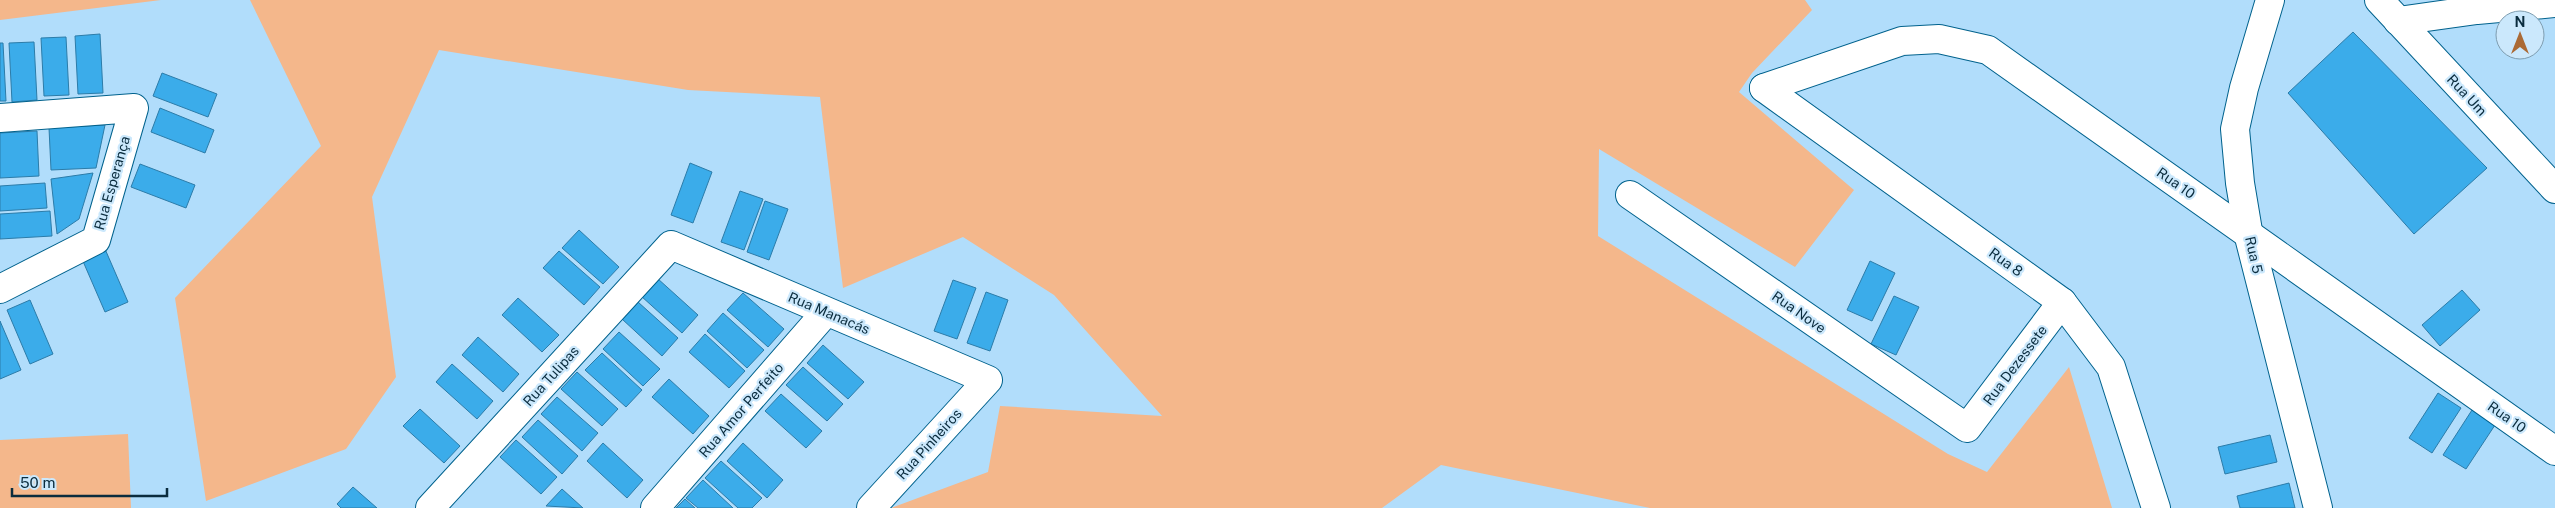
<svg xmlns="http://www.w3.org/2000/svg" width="2555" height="508" viewBox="0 0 2555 508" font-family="'Public Sans',sans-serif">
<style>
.green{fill:#f4b78b}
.building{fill:#3bacea;stroke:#2c7ca9}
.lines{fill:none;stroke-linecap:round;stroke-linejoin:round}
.minor-casing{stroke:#01628d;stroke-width:30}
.minor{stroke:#fff;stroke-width:28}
.labels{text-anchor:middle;stroke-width:4.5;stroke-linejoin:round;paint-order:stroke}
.street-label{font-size:14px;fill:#0a2c3e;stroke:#cbe8fc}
</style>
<rect width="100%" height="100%" fill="#b1ddfb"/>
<!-- green -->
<g class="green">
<path d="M0,0H161L0,20Z"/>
<path d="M250,0H1805L1812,10L1752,73L1739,92L1854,190L1795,267L1599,149L1598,236L1948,454L1987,472L2069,367L2112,508H1650L1441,465L1382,508H891L988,472L1000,406L1162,416L1054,295L963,237L843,288L820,97L688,90L439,50L372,197L396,377L346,449L206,501L175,298L321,146Z"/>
<path d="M128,434L131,508H0V440Z"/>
</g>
<!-- building -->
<g class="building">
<path d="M2353,32L2487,168L2414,234L2288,93Z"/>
<path d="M100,34L103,93L78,94L75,36Z"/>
<path d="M66,37L69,95L44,96L41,38Z"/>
<path d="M34,42L37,100L12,102L9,43Z"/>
<path d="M0,43H3L6,101H0Z"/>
<path d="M162,73L217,94L208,117L153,96Z"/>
<path d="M160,108L214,130L205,153L151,132Z"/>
<path d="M105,125L96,168L51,170L49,128Z"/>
<path d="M37,131L39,176L0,178V133Z"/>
<path d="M690,163L712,172L693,223L671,215Z"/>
<path d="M140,164L195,185L186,208L131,187Z"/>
<path d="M93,173L79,219L57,234L51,179Z"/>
<path d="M45,183L47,208L0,211V186Z"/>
<path d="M740,191L763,199L744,250L721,242Z"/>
<path d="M765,201L788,209L769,260L747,252Z"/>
<path d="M50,211L52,236L0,239V214Z"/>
<path d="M579,230L619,267L603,284L562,248Z"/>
<path d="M105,249L128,302L105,312L82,259Z"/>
<path d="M559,251L600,287L584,305L543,268Z"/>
<path d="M1870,261L1895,273L1872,321L1847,310Z"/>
<path d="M657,278L698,315L682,333L641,296Z"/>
<path d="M953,280L976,288L957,339L934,331Z"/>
<path d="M2462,290L2480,310L2440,346L2422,325Z"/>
<path d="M986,292L1008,300L990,351L967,343Z"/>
<path d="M743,293L784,329L768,347L727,310Z"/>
<path d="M1894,296L1919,307L1896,355L1871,344Z"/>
<path d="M518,298L559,335L542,352L502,315Z"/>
<path d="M30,300L53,354L30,364L7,310Z"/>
<path d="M638,302L678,338L662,356L622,319Z"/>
<path d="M723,313L764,350L747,368L707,331Z"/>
<path d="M0,321L21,370L0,379Z"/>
<path d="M619,332L660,369L643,386L603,349Z"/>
<path d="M705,334L745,371L729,388L689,352Z"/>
<path d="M478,337L519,374L503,392L462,355Z"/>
<path d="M823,345L864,382L848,399L807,363Z"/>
<path d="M602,353L642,390L626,407L585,370Z"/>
<path d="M452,364L493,401L477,419L436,382Z"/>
<path d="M803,367L843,404L827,421L786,385Z"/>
<path d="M577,372L618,409L602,426L561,389Z"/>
<path d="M669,379L709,416L693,434L652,397Z"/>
<path d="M2438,393L2461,408L2432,453L2409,438Z"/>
<path d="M781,394L822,431L806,448L765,411Z"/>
<path d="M557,397L598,433L582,451L541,414Z"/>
<path d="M420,409L460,446L444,463L403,426Z"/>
<path d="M2472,410L2495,425L2466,469L2443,455Z"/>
<path d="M538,420L578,456L562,474L522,437Z"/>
<path d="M2270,435L2277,462L2225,474L2218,447Z"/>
<path d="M516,440L557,477L541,494L500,457Z"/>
<path d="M603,443L643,480L627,498L587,461Z"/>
<path d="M743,443L783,480L767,498L727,461Z"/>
<path d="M721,461L762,498L752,508H738L705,478Z"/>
<path d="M703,480L733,508H698L686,498Z"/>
<path d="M2289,483L2295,508H2240L2237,496Z"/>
<path d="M353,487L377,508H341L337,504Z"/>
<path d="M562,489L583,508L546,506Z"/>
<path d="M685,499L695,508H676Z"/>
</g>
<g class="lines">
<defs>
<g id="minor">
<path d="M2270,0L2244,88L2235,129L2240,183L2249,237L2318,508"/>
<path d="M2379,0L2555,189"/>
<path d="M2398,21L2477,10L2555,3"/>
<path d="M1764,88L1902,41L1939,39L1988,50L2555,451"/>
<path d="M1764,88L2062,302L2111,367L2156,508"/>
<path d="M0,118L134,108L96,240L0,289"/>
<path d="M1630,195L1967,428L2062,302"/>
<path d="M430,508L671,245L988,380L871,508"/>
<path d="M655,508L826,312"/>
</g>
</defs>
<!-- minor casing -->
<use href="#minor" class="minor-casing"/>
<!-- minor -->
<use href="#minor" class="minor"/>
</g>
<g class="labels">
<!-- street labels -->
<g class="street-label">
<text transform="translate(2467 95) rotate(47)" y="5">Rua Um</text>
<text transform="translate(112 183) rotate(-74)" y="5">Rua Esperança</text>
<text transform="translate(2176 183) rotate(35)" y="5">Rua 10</text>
<text transform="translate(2254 255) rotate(77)" y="5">Rua 5</text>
<text transform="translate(2006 262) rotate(36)" y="5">Rua 8</text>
<text transform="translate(1799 312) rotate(35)" y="5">Rua Nove</text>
<text transform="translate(829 313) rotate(23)" y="5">Rua Manacás</text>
<text transform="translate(2015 365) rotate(-53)" y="5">Rua Dezessete</text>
<text transform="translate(551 376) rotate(-48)" y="5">Rua Tulipas</text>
<text transform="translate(741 410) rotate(-49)" y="5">Rua Amor Perfeito</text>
<text transform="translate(2507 417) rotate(35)" y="5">Rua 10</text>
<text transform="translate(929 444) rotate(-48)" y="5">Rua Pinheiros</text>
</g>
</g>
<!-- north arrow -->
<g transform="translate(2520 35)"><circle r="24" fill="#cbe8fc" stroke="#7e9db0"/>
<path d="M0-4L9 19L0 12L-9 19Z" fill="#ab6a35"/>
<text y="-8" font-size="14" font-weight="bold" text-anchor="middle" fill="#0a2c3e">N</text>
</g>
<!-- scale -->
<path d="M12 488v8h155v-8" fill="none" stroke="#0a2c3e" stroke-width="2.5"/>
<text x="20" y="488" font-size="15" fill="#0a2c3e" stroke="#cbe8fc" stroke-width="4" paint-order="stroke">50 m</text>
</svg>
